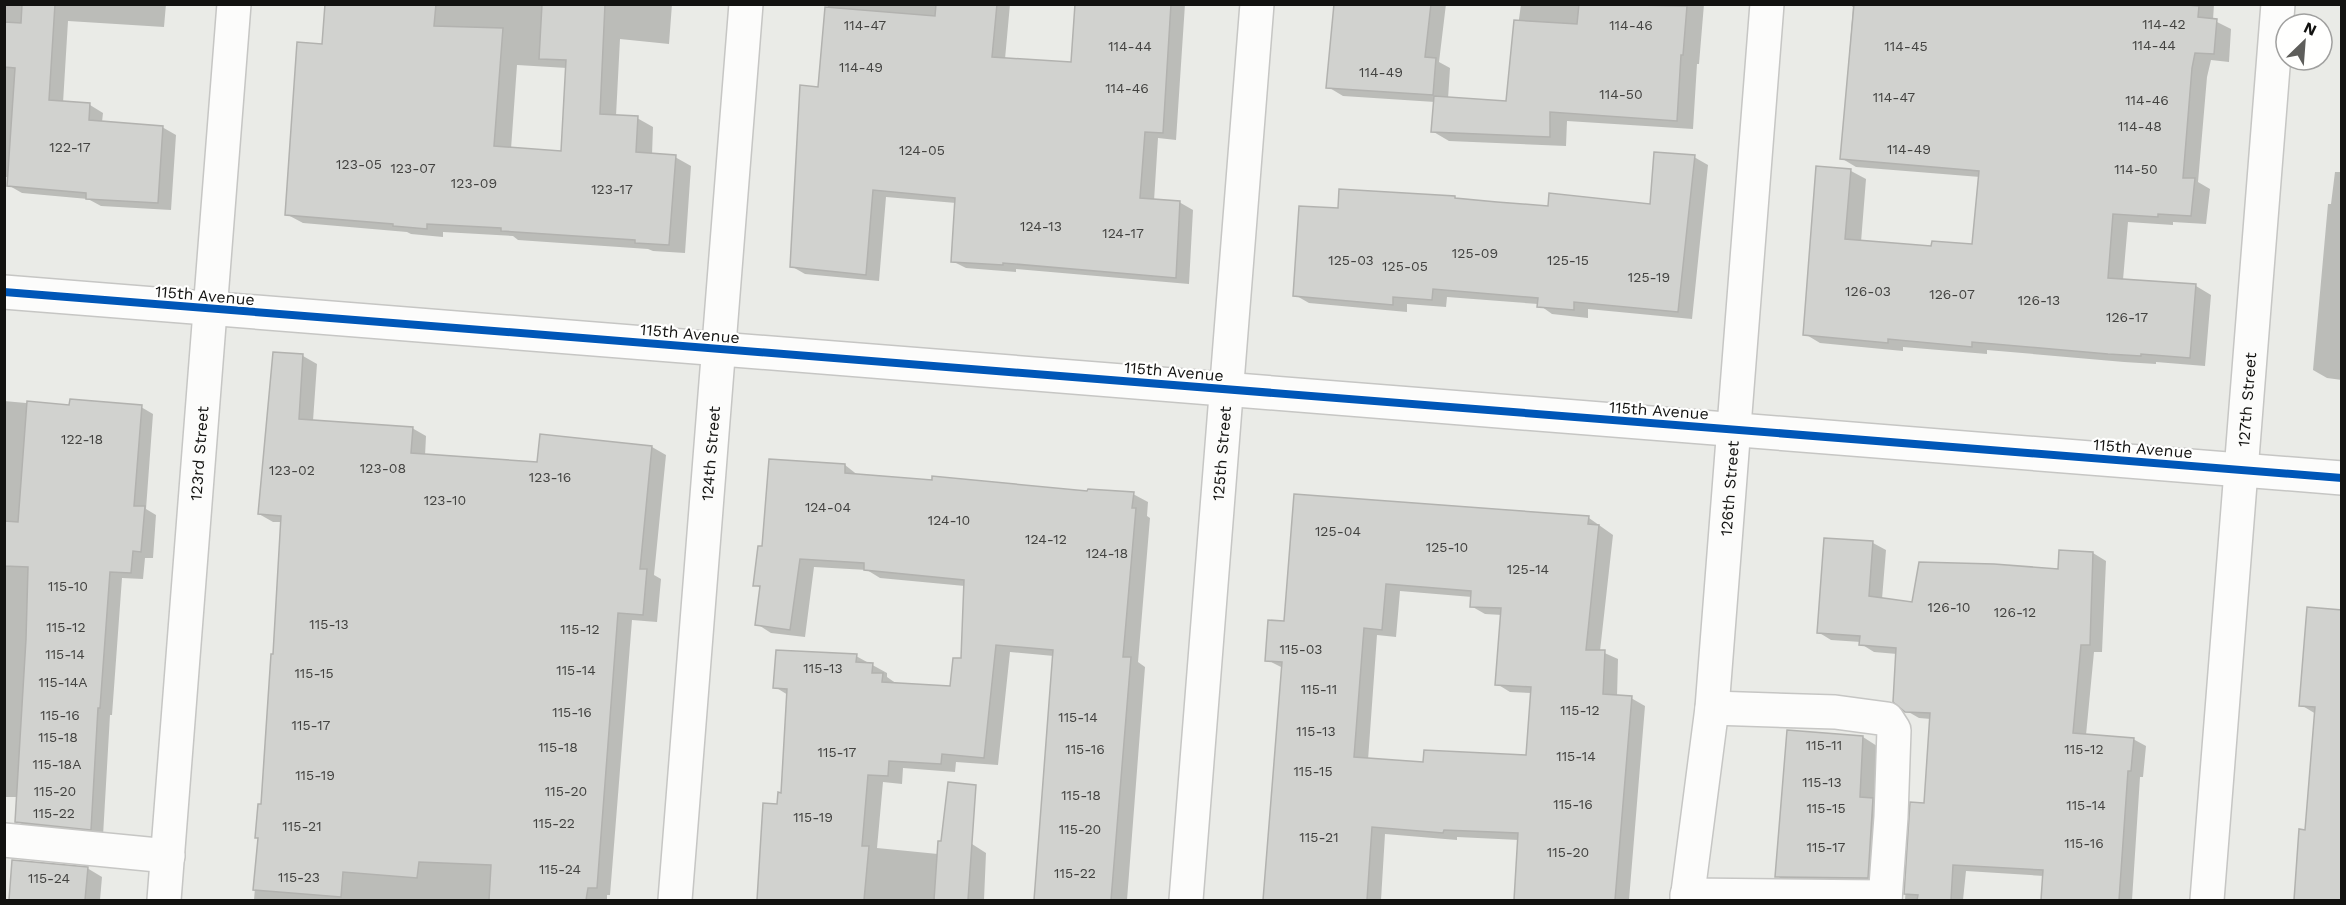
<svg xmlns="http://www.w3.org/2000/svg" width="2346" height="905" viewBox="0 0 2346 905" font-family="'Work Sans',sans-serif">
<style>
.shadow{fill:#0003;fill-rule:evenodd}
.building{fill:#d1d2cf;stroke:#b2b2af;stroke-width:1.5;fill-rule:evenodd}
.lines{fill:none;stroke-linecap:round;stroke-linejoin:round}
.minor-casing{stroke:#c6c6c4;stroke-width:36}
.minor{stroke:#fcfcfb;stroke-width:33}
.cycleway-casing{stroke:#fffffe;stroke-width:11}
.cycleway{stroke:#0057b8;stroke-width:8}
.labels{text-anchor:middle;stroke-width:4.5;stroke-linejoin:round;paint-order:stroke}
.number-label{font-size:14px;fill:#434341}
.street-label{font-size:16px;fill:#121210;stroke:#fffffe}
</style>
<rect width="100%" height="100%" fill="#eaebe7"/>
<!-- shadow -->
<g class="shadow">
<path d="M4,4H166L164,27L68,21L63,103L90,105L103,113L102,122L162,127L176,135L171,210L101,206L88,199L22,193L8,185L9,177H4Z"/>
<path d="M327,4H672L669,44L620,39L616,116L637,118L653,127L652,155L675,157L691,166L685,253L653,251L648,249L518,240L513,236L443,232V237L411,234L407,232L303,223L286,214L323,45ZM517,65L567,68L562,153L511,149Z"/>
<path d="M828,4H1010L1005,59L1072,64L1077,4H1185L1176,140L1158,138L1154,201L1179,202L1193,210L1189,284L1016,269V272L966,268L952,261L956,203L886,197L879,281L805,274L791,266L819,88Z"/>
<path d="M1336,4H1446L1439,62L1450,68L1448,99L1508,102L1521,4H1704L1699,64H1697L1693,129L1567,121L1566,146L1449,141L1432,131L1435,102L1343,96L1328,87Z"/>
<path d="M1849,4H2214L2213,20L2231,29L2229,62L2211,60L2207,77L2198,182L2210,189L2206,224L2173,222V225L2128,222L2123,280L2196,286L2211,295L2205,366L2156,362V364L2124,362L1987,350V354L1903,347V351L1820,343L1805,334L1851,171L1866,179L1861,242L1932,248L1973,246L1980,177L1856,167L1841,158L1853,7Z"/>
<path d="M1694,157L1708,165L1692,319L1588,309V318L1552,314L1538,304L1447,297L1446,307L1407,304V312L1309,303L1295,295L1339,210L1454,197L1458,199L1549,207L1651,206Z"/>
<path d="M2335,172H2342V380L2327,378L2313,370L2328,204H2331Z"/>
<path d="M303,356L317,364L313,421L412,428L426,436L425,456L538,463L652,447L666,455L654,575L661,579L657,622L632,620L610,895H607V900H254L259,839L256,837L262,806L274,655L282,522H273L259,514Z"/>
<path d="M4,401L70,407H141L153,414L146,509L156,515L153,558H145L143,579L122,578L112,715H110L103,836L29,829L17,821L18,797H4Z"/>
<path d="M845,465L859,476L1089,493L1133,494L1148,502L1147,516L1150,518L1138,662L1145,667L1127,900H1036L1054,656L1010,652L998,765L956,762L955,772L903,768L902,784L883,782L877,848L938,854L972,844L986,853L984,900H758L763,848L783,794L788,695L775,687L856,656L887,673V677L897,684L952,688L962,660L965,586L880,578L867,570L814,567L805,637L771,633L757,624L761,588L755,585L763,547Z"/>
<path d="M1295,495L1589,518L1613,535L1600,651L1618,659L1617,697L1631,698L1645,706L1629,900H1515L1519,840L1457,837V840L1385,834L1381,900H1265L1283,668L1267,660L1286,622ZM1400,591L1472,597L1471,606L1485,614L1502,615L1497,684L1510,692L1532,693L1527,757L1425,763L1368,760L1377,635L1396,637Z"/>
<path d="M1825,539L1873,543L1886,550L1882,599L1914,603L2060,571L2093,553L2106,561L2102,652H2094L2086,735L2133,739L2146,746L2143,777H2140L2132,900H2042L2044,876L1966,871L1963,900H1905L1912,803L1926,804L1931,719L1919,718L1905,710L1897,654L1874,652L1861,644V642L1831,640L1818,632Z"/>
<path d="M2342,612V900H2296L2300,831H2307L2316,714L2301,705Z"/>
<path d="M1863,737L1877,746L1874,801L1887,808L1882,886L1792,885L1777,876Z"/>
<path d="M14,861L87,868L102,877L100,900H11Z"/>
</g>
<!-- building -->
<g class="building">
<path d="M22,4H55L49,100L90,103L89,120L163,126L158,203L86,199V193L7,186L15,68L4,67V22L21,23Z"/>
<path d="M325,4H436L434,26L503,28L494,146L561,151L566,60L539,59L542,4H605L600,114L638,116L636,152L676,155L669,245L635,243V240L501,231V228L427,224V229L393,226V224L285,215L297,42L322,44Z"/>
<path d="M936,4H997L992,57L1071,62L1075,4H1171L1163,133L1145,132L1140,198L1180,201L1176,278L1003,263V265L951,262L955,198L873,190L866,275L790,267L800,85L818,87L825,7L935,16Z"/>
<path d="M1334,4H1431L1425,57L1436,58L1433,95L1326,88Z"/>
<path d="M1579,4L1687,6L1683,55H1681L1677,121L1550,112V137L1431,132L1434,96L1506,101L1514,20L1577,24Z"/>
<path d="M1854,4H2175L2199,6L2198,17L2217,19L2214,54L2195,53L2192,68L2183,178H2195L2191,216L2158,214V217L2113,214L2108,278L2196,284L2190,358L2141,354V356L2108,354L1972,342V347L1888,339V343L1803,335L1816,166L1851,169L1845,239L1931,246L1932,241L1972,244L1979,171L1840,159Z"/>
<path d="M1654,152L1695,155L1678,312L1574,302V310L1537,307L1538,298L1433,289L1432,300L1393,297V305L1293,296L1299,206L1338,208L1339,189L1455,196V198L1497,202L1548,206L1549,193L1650,204Z"/>
<path d="M273,352L303,354L299,419L413,427L411,453L537,462L540,434L652,446L640,569H647L643,615L618,613L597,888H588L586,900H489L491,865L419,862L417,878L343,872L341,897L253,890L258,838H255L258,804H261L271,654H273L281,516L258,514Z"/>
<path d="M70,399L142,405L134,506H145L141,552L133,551L131,573L110,572L100,708H98L91,830L15,822L26,639L28,567L4,566V521L18,522L27,401L69,405Z"/>
<path d="M769,459L845,464V473L932,480V476L1087,491L1088,489L1134,492L1132,508H1136L1123,657H1131L1111,900H1034L1053,650L996,645L984,758L942,754L941,764L889,761L888,776L868,775L862,846H869L864,900H757L763,803L777,804L778,792L781,793L787,689L773,688L776,650L857,654L856,662L873,663L872,673H883L882,682L950,686L953,658H961L964,580L864,570V563L800,559L790,630L755,625L760,586H753L758,546H762Z"/>
<path d="M1294,494L1589,516L1588,524L1599,525L1586,650H1605L1603,694L1632,696L1615,900H1514L1518,833L1444,830L1443,833L1372,827L1367,900H1263L1282,662L1265,661L1268,620L1284,621ZM1386,584L1471,591L1470,607L1501,608L1495,685L1531,687L1526,755L1424,750L1423,762L1354,757L1364,628L1382,630Z"/>
<path d="M1824,538L1873,541L1869,596L1912,602L1919,562L1994,564L2058,569L2059,550L2093,552L2090,645H2081L2073,733L2134,738L2131,771H2128L2119,900H2041L2043,870L1953,865L1951,900H1917L1918,895L1904,894L1910,802L1924,803L1930,713L1905,712L1893,702L1896,648L1859,645L1860,636L1817,633Z"/>
<path d="M2307,607L2342,610V900H2294L2299,829L2305,830L2315,707L2299,706Z"/>
<path d="M1787,730L1863,736L1860,797L1873,798L1868,878L1775,877Z"/>
<path d="M948,782L976,785L968,900H934L938,841H941Z"/>
<path d="M12,860L88,867L85,900H9Z"/>
</g>
<g class="lines">
<defs>
<g id="minor">
<path d="M4,292L2342,478"/>
<path d="M1712,708L1835,712L1887,719L1894,730L1891,817L1885,900"/>
<path d="M4,840L168,856"/>
<path d="M1687,895L1885,897"/>
<path id="s1" d="M164,900L234,4"/>
<path id="s2" d="M675,900L746,4"/>
<path id="s3" d="M1186,900L1257,4"/>
<path id="s4" d="M1687,900L1712,708L1767,4"/>
<path id="s5" d="M2207,900L2278,4"/>
</g>
</defs>
<!-- minor casing -->
<use href="#minor" class="minor-casing"/>
<!-- minor -->
<use href="#minor" class="minor"/>
<defs>
<path id="cycleway" d="M4,292L2342,478"/>
</defs>
<!-- cycleway casing -->
<use href="#cycleway" class="cycleway-casing"/>
<!-- cycleway -->
<use href="#cycleway" class="cycleway"/>
</g>
<g class="labels">
<!-- number labels -->
<g class="number-label">
<text x="2164" y="29">114-42</text>
<text x="865" y="30">114-47</text>
<text x="1631" y="30">114-46</text>
<text x="2154" y="50">114-44</text>
<text x="1130" y="51">114-44</text>
<text x="1906" y="51">114-45</text>
<text x="861" y="72">114-49</text>
<text x="1381" y="77">114-49</text>
<text x="1127" y="93">114-46</text>
<text x="1621" y="99">114-50</text>
<text x="1894" y="102">114-47</text>
<text x="2147" y="105">114-46</text>
<text x="2140" y="131">114-48</text>
<text x="70" y="152">122-17</text>
<text x="1909" y="154">114-49</text>
<text x="922" y="155">124-05</text>
<text x="359" y="169">123-05</text>
<text x="413" y="173">123-07</text>
<text x="2136" y="174">114-50</text>
<text x="474" y="188">123-09</text>
<text x="612" y="194">123-17</text>
<text x="1041" y="231">124-13</text>
<text x="1123" y="238">124-17</text>
<text x="1475" y="258">125-09</text>
<text x="1351" y="265">125-03</text>
<text x="1568" y="265">125-15</text>
<text x="1405" y="271">125-05</text>
<text x="1649" y="282">125-19</text>
<text x="1868" y="296">126-03</text>
<text x="1952" y="299">126-07</text>
<text x="2039" y="305">126-13</text>
<text x="2127" y="322">126-17</text>
<text x="82" y="444">122-18</text>
<text x="383" y="473">123-08</text>
<text x="292" y="475">123-02</text>
<text x="550" y="482">123-16</text>
<text x="445" y="505">123-10</text>
<text x="828" y="512">124-04</text>
<text x="949" y="525">124-10</text>
<text x="1338" y="536">125-04</text>
<text x="1046" y="544">124-12</text>
<text x="1447" y="552">125-10</text>
<text x="1107" y="558">124-18</text>
<text x="1528" y="574">125-14</text>
<text x="68" y="591">115-10</text>
<text x="1949" y="612">126-10</text>
<text x="2015" y="617">126-12</text>
<text x="329" y="629">115-13</text>
<text x="66" y="632">115-12</text>
<text x="580" y="634">115-12</text>
<text x="1301" y="654">115-03</text>
<text x="65" y="659">115-14</text>
<text x="823" y="673">115-13</text>
<text x="576" y="675">115-14</text>
<text x="314" y="678">115-15</text>
<text x="63" y="687">115-14A</text>
<text x="1319" y="694">115-11</text>
<text x="1580" y="715">115-12</text>
<text x="572" y="717">115-16</text>
<text x="60" y="720">115-16</text>
<text x="1078" y="722">115-14</text>
<text x="311" y="730">115-17</text>
<text x="1316" y="736">115-13</text>
<text x="58" y="742">115-18</text>
<text x="1824" y="750">115-11</text>
<text x="558" y="752">115-18</text>
<text x="1085" y="754">115-16</text>
<text x="2084" y="754">115-12</text>
<text x="837" y="757">115-17</text>
<text x="1576" y="761">115-14</text>
<text x="57" y="769">115-18A</text>
<text x="1313" y="776">115-15</text>
<text x="315" y="780">115-19</text>
<text x="1822" y="787">115-13</text>
<text x="55" y="796">115-20</text>
<text x="566" y="796">115-20</text>
<text x="1081" y="800">115-18</text>
<text x="1573" y="809">115-16</text>
<text x="2086" y="810">115-14</text>
<text x="1826" y="813">115-15</text>
<text x="54" y="818">115-22</text>
<text x="813" y="822">115-19</text>
<text x="554" y="828">115-22</text>
<text x="302" y="831">115-21</text>
<text x="1080" y="834">115-20</text>
<text x="1319" y="842">115-21</text>
<text x="2084" y="848">115-16</text>
<text x="1826" y="852">115-17</text>
<text x="1568" y="857">115-20</text>
<text x="560" y="874">115-24</text>
<text x="1075" y="878">115-22</text>
<text x="299" y="882">115-23</text>
<text x="49" y="883">115-24</text>
</g>
<!-- street labels -->
<g class="street-label">
<text transform="translate(205 295) rotate(5)" y="6">115th Avenue</text>
<text transform="translate(690 333) rotate(5)" y="6">115th Avenue</text>
<text transform="translate(1174 371) rotate(5)" y="6">115th Avenue</text>
<text dy="6" stroke="none"><textPath href="#s5" startOffset="502">127th Street</textPath></text>
<text transform="translate(1659 410) rotate(4)" y="6">115th Avenue</text>
<text transform="translate(2143 448) rotate(5)" y="6">115th Avenue</text>
<text dy="6" stroke="none"><textPath href="#s1" startOffset="448">123rd Street</textPath></text>
<text dy="6" stroke="none"><textPath href="#s2" startOffset="448">124th Street</textPath></text>
<text dy="6" stroke="none"><textPath href="#s3" startOffset="448">125th Street</textPath></text>
<text dy="6" stroke="none"><textPath href="#s4" startOffset="414">126th Street</textPath></text>
</g>
</g>
<!-- border -->
<rect width="2346" height="905" fill="none" stroke="#121210" stroke-width="12"/>
<!-- north arrow -->
<g transform="translate(2304 42) rotate(25)"><circle r="28" fill="#fffffe" stroke="#a0a09f" stroke-width="1.5"/>
<path d="M0-4.5L10 22L0 15L-10 22Z" fill="#5e5e5b"/>
<text y="-9" font-size="16" font-weight="bold" text-anchor="middle" fill="#121210">N</text>
</g>
</svg>
